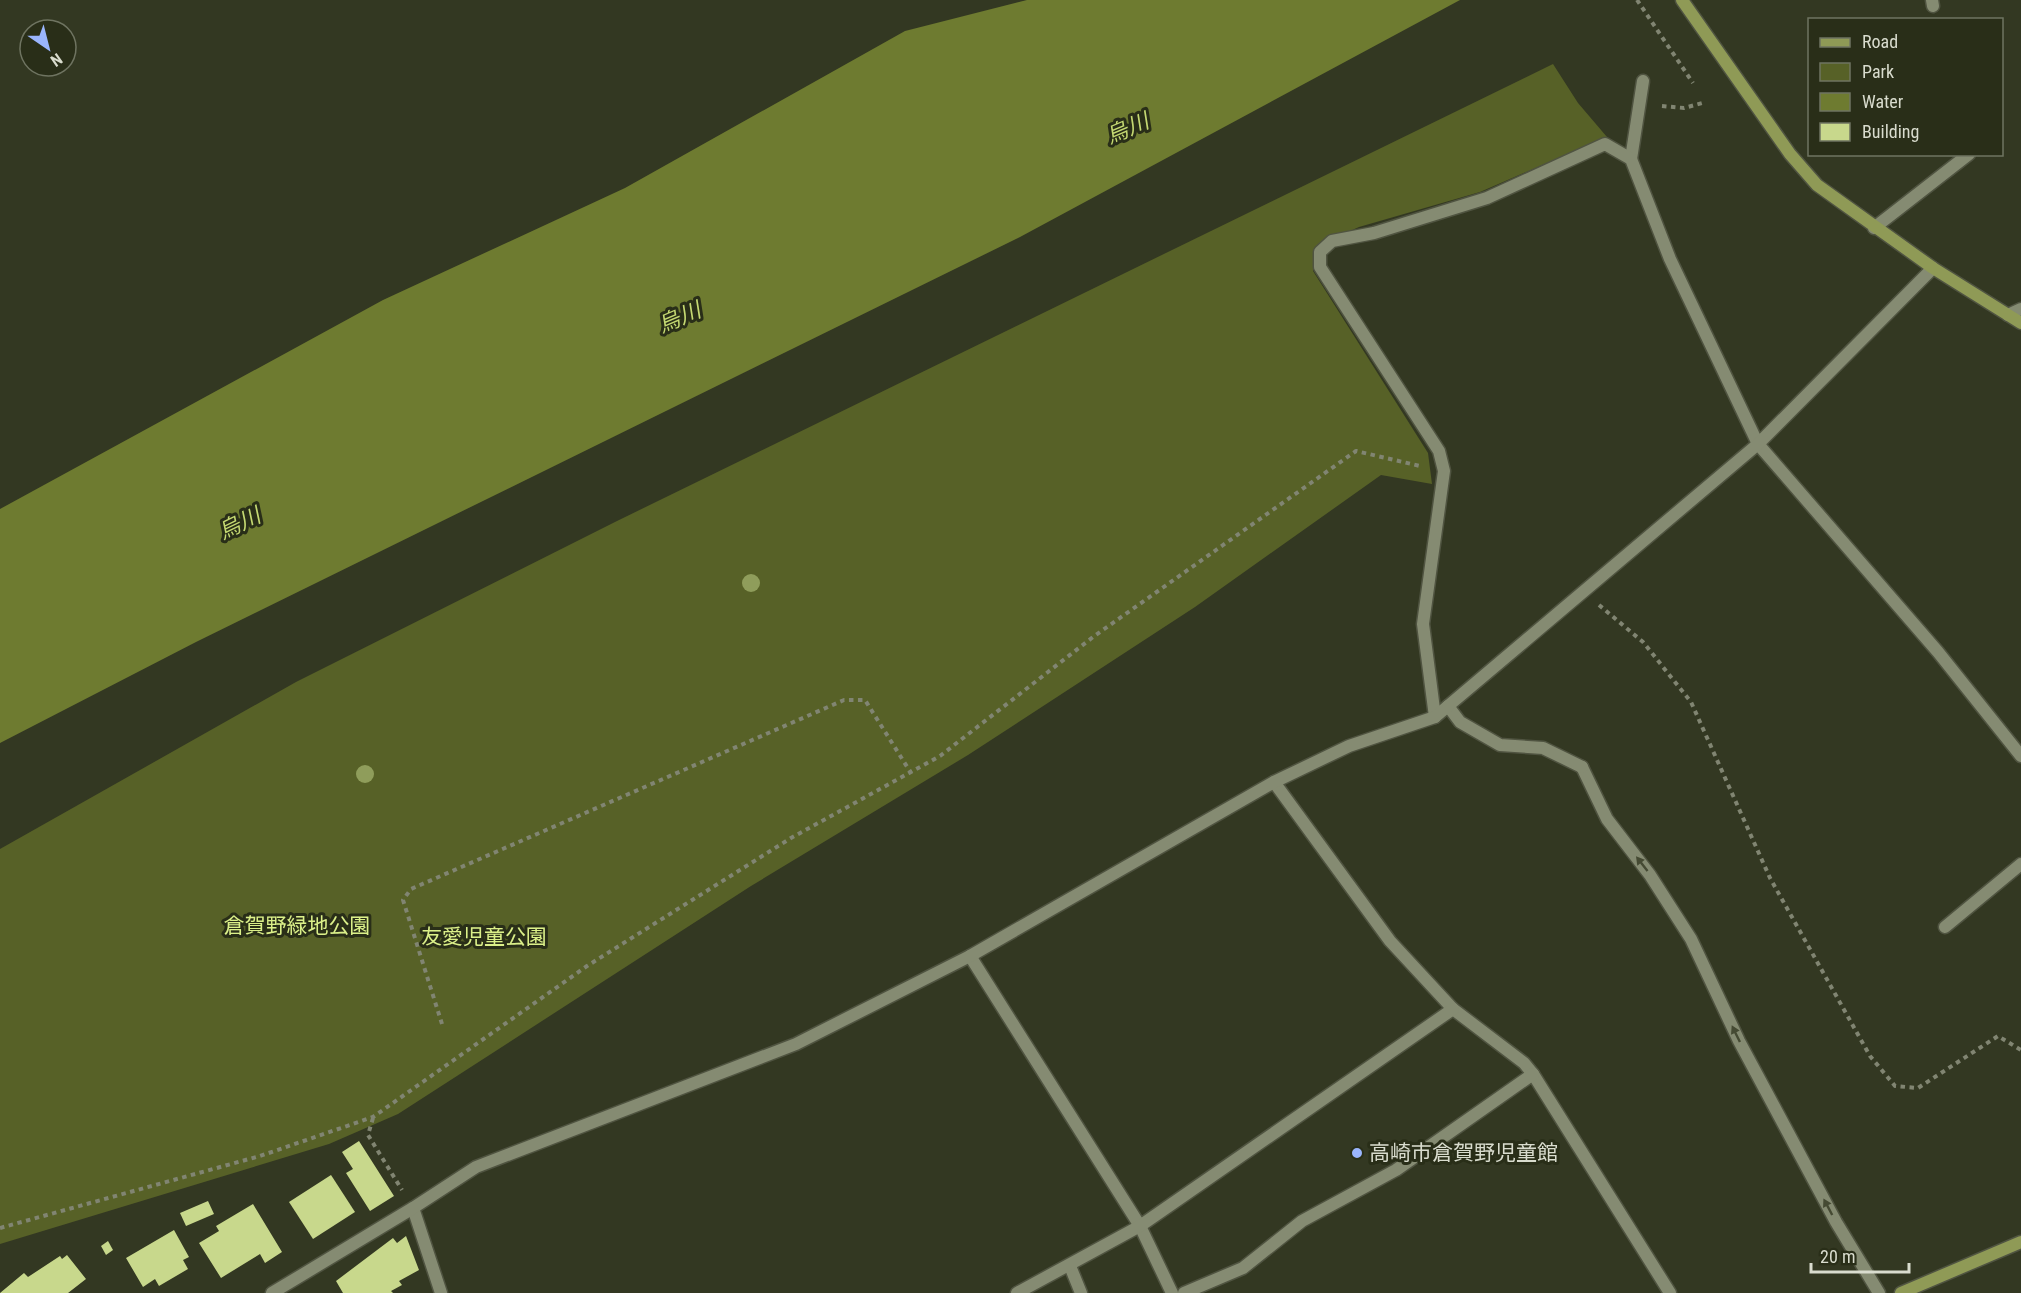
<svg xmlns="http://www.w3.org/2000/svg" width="2021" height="1293" viewBox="0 0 2021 1293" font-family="'Roboto Condensed','Noto Sans JP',sans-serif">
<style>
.green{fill:#576127}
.water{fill:#6e7b30}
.building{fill:#c8d88c}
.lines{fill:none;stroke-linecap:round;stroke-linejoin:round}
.lane-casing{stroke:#505441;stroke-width:15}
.street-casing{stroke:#505441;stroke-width:15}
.secondary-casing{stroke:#505441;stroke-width:15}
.path{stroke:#818572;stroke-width:4;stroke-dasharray:4.5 4.5;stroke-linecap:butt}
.lane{stroke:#858b72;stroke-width:12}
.street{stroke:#858b72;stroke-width:12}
.secondary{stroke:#8f9a56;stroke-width:12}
.tree{fill:#8f9d5b}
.oneway{fill:#454a33}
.poi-dot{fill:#9ab5fd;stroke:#292e18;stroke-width:2}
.labels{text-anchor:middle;stroke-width:6;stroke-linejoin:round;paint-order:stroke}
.park-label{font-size:21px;fill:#dbf089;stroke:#292e18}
.poi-label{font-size:21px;fill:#d9dcce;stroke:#292e18;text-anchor:start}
.water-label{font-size:22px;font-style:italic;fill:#c5d972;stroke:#292e18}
</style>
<rect width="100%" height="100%" fill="#333822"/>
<!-- green -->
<path class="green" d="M1553,64L1578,103L1607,137L1480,192L1359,227L1315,247L1313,271L1428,453L1432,484L1381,475L1195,607L968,755L751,886L398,1114L329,1144L0,1244V849L296,682L617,521Z"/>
<!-- water -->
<path class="water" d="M1027,0H1460L1020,237L196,642L0,743V509L383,300L625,188L905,31Z"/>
<!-- building -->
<g class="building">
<path d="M359,1141L394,1196L370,1211L346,1173L353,1169L342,1152Z"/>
<path d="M331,1175L355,1212L313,1239L289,1202Z"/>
<path d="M208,1201L214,1214L186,1226L180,1213Z"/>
<path d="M253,1204L282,1252L265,1263L260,1254L221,1278L199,1243L219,1231L216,1226Z"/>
<path d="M174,1230L189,1257L183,1260L188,1269L159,1286L155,1279L143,1287L126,1258Z"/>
<path d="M406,1236L419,1270L399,1281L402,1285L391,1291L393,1293H343L336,1281L393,1238L397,1243Z"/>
<path d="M108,1241L113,1250L106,1255L101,1246Z"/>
<path d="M67,1255L86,1279L68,1293H0L24,1273L28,1277L60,1256L62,1259Z"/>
</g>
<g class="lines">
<defs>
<g id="lane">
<path d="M1582,767L1607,819L1650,875L1691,939L1739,1041L1836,1222L1879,1293"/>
<path d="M1945,927L2021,864"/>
</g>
<g id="street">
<path d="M1932,0L1933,6"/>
<path d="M1631,159L1643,81"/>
<path d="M1874,228L1969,154"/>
<path d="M2008,315L2021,309"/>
<path d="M1448,706L1460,722L1500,745L1543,748L1582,767"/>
<path d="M1435,717L1423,624L1444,471L1439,451L1320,267V252L1332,241L1374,233L1487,198L1605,144L1631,159L1670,259L1758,444L1938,652L2021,756"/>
<path d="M1274,782L1390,941L1453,1009L1524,1063L1533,1074L1670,1293"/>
<path d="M970,956L1140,1226L1172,1293"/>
<path d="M413,1208L441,1293"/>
<path d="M1070,1266L1081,1293"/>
<path d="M272,1293L413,1208L476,1167L796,1044L970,956L1274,782L1349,746L1435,717L1758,444L1933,268"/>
<path d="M1017,1293L1140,1226L1453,1009"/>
<path d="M1184,1293L1243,1268L1302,1221L1396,1170L1533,1074"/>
</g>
<g id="secondary">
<path d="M1682,0L1790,154L1817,185L1933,268L2021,323"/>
<path d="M1901,1293L2021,1242"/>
</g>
</defs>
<!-- lane casing -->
<use href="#lane" class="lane-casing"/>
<!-- street casing -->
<use href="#street" class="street-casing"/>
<!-- secondary casing -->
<use href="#secondary" class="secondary-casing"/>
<!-- path -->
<g class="path">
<path d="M1637,0L1693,83"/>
<path d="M1662,106L1684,108L1706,102"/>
<path d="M1599,605L1643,642L1691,702L1770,878L1870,1056L1895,1086L1918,1088L1998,1036L2021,1050"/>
<path d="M442,1024L403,900L411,889L844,700H865L911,773"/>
<path d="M373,1118L368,1135L402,1190"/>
<path d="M0,1228L260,1156L373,1117L587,966L791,838L940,756L1093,637L1356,451L1420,466"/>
</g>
<!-- lane -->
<use href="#lane" class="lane"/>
<!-- street -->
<use href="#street" class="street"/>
<!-- secondary -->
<use href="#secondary" class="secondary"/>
</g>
<!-- trees -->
<g class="tree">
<circle cx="751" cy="583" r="9"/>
<circle cx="365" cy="774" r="9"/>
</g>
<!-- one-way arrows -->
<defs><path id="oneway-solid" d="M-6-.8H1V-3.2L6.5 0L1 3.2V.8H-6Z" transform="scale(1.5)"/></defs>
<g class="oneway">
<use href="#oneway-solid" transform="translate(1642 864) rotate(-128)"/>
<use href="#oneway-solid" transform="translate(1736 1034) rotate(-116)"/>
<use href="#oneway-solid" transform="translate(1828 1207) rotate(-118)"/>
</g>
<!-- markers -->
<circle class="poi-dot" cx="1357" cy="1153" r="6"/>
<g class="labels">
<!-- park labels -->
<g class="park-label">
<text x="297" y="933">倉賀野緑地公園</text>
<text x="484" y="944">友愛児童公園</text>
</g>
<!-- poi labels -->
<g class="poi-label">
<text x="1369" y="1160">高崎市倉賀野児童館</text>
</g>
<!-- water labels -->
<g class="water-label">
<text transform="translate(1127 128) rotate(-23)" y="8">烏川</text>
<text transform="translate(679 317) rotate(-23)" y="8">烏川</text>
<text transform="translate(239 523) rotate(-26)" y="8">烏川</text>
</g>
</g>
<!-- legend -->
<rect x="1808" y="18" width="195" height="138" fill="#292e18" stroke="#6f7461" stroke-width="1.5"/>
<rect x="1820" y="38" width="30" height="9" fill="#8f9a56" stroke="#6f7461" stroke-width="1.5"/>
<text x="1862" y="48" font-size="18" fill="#d9dcce">Road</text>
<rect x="1820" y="63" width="30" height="18" fill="#576127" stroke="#6f7461" stroke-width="1.5"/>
<text x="1862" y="78" font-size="18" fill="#d9dcce">Park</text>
<rect x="1820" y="93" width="30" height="18" fill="#6e7b30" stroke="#6f7461" stroke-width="1.5"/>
<text x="1862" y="108" font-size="18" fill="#d9dcce">Water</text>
<rect x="1820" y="123" width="30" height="18" fill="#c8d88c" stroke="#6f7461" stroke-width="1.5"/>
<text x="1862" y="138" font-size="18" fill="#d9dcce">Building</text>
<!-- north arrow -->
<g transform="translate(48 48) rotate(145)"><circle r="28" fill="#292e18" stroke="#6f7461" stroke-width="1.5"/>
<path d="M0-4.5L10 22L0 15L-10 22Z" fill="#9ab5fd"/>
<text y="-9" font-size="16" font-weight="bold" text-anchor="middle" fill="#d9dcce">N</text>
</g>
<!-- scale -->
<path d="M1811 1263v9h98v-9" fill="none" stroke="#d9dcce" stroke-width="3"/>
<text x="1820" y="1263" font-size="18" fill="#d9dcce" stroke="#292e18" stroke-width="4.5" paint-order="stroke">20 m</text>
</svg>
